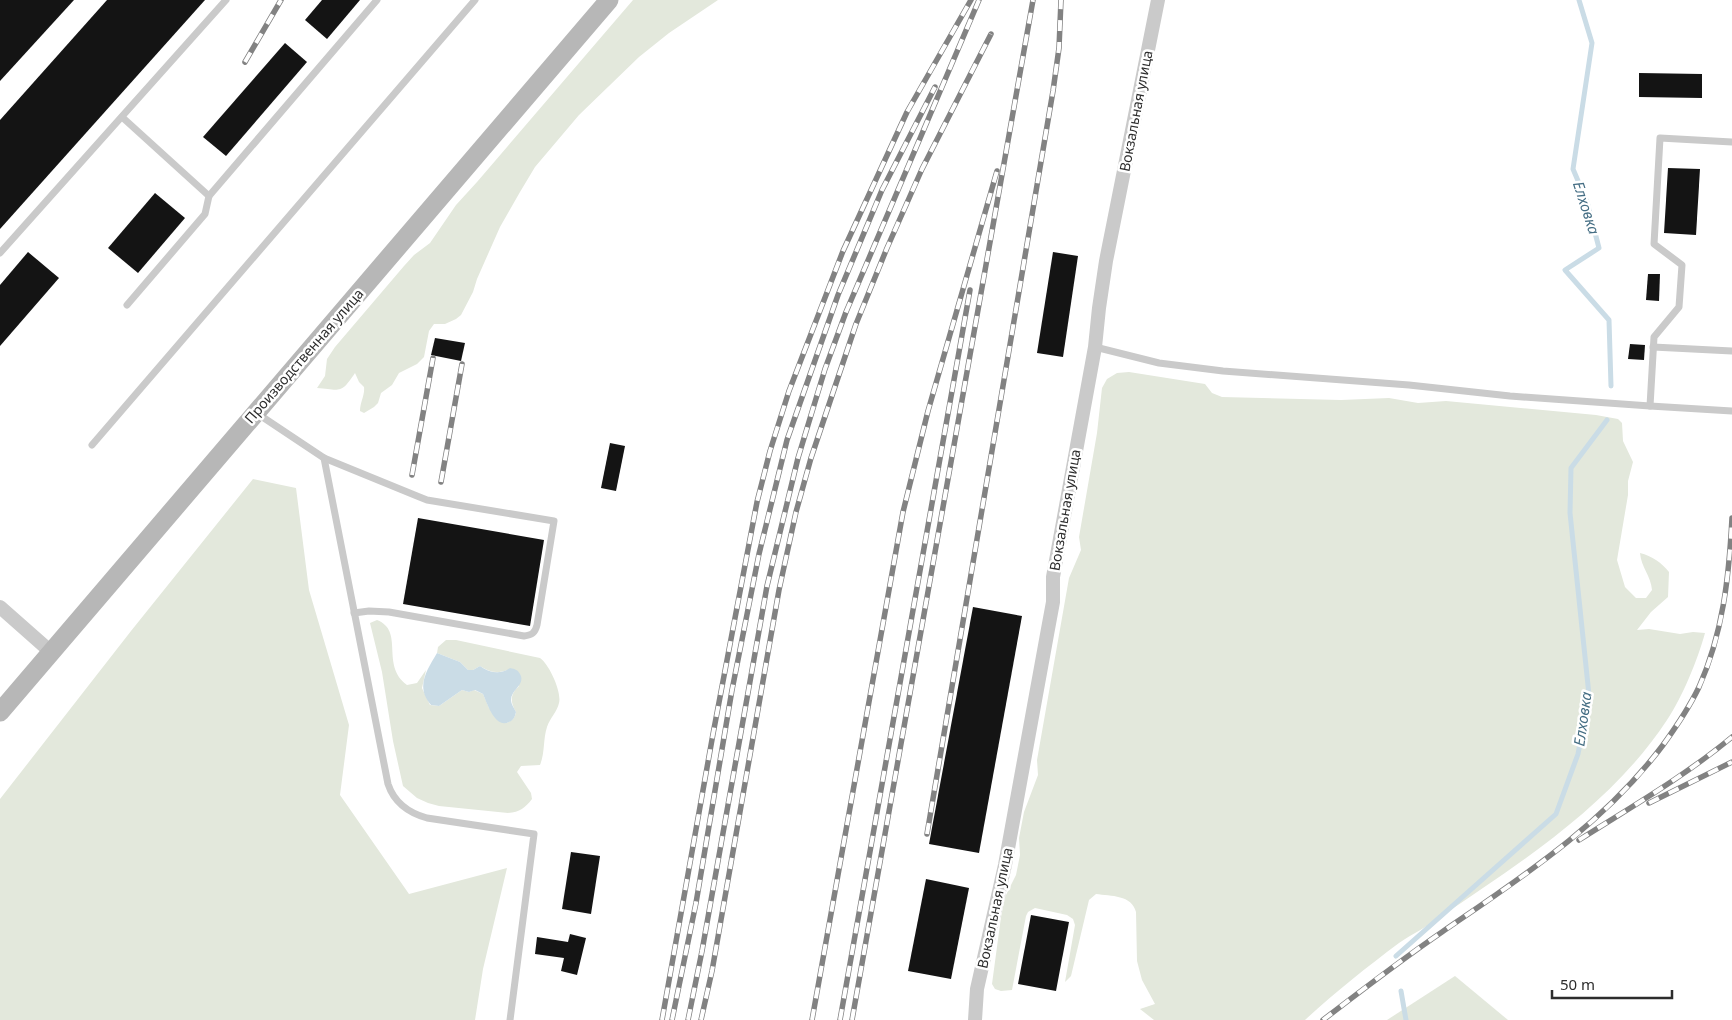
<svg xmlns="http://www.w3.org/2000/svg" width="1732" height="1020" viewBox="0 0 1732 1020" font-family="'Noto Sans',sans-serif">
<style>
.green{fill:#e3e8dc}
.water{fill:#cadce6}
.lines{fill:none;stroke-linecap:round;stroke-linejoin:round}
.stream{stroke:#cadce6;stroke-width:5}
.building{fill:#141414}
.lane{stroke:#cacaca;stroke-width:7}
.street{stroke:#cacaca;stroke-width:14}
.secondary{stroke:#b7b7b7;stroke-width:19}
.rail-casing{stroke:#828282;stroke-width:5.5}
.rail{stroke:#fff;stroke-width:4;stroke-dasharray:11;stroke-linecap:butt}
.labels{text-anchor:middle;stroke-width:5;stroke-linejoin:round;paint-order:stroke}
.street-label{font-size:14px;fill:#2d2d2d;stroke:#fff}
.water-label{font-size:15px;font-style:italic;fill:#456e84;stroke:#fff}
</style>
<rect width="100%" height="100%" fill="#fff"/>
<!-- green -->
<g class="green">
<path d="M633,0H718L669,33L639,57L579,115L535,167L520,192L500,227L477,279L473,292L461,315L456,319L445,324H434L429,331L424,357L417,364L399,373L392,385L381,393L378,403L374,407L364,413L360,411C360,402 365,395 364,387L359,382L355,373C341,394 341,390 317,388L325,376L327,359L335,347L404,266L414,255L430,243L456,205L477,182Z"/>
<path d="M1129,372L1205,384L1212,393L1222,397L1341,400L1389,398L1418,403L1446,401L1596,415L1618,419L1622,423L1623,441L1633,462L1628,481V495L1617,560L1625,587L1636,598H1646L1652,590C1651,576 1641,567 1640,553C1652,556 1662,563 1669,572L1668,597L1651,612L1637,630L1649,629L1680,634L1693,632L1705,633C1698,659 1682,698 1667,720C1612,804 1522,862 1440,917C1427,927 1412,934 1399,943C1367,967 1334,993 1305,1020H1154L1140,1009L1155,1004L1142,980L1137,961L1136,912C1132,895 1111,896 1096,894L1089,900L1071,976L1065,982L1075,925L1073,919L1067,915L1035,908L1028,912L1026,916L1012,990L1001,991L995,989L992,984L1001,917L1005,897L1016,875L1020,855L1019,838L1024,812L1038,775L1037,760L1069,578L1081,550L1079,537L1097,433L1102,388L1107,379L1117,373Z"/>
<path d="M253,479L296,488L309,590L349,725L340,795L409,894L507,868L483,969L475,1020H0V799L131,631Z"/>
<path d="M377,620C405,631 380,665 407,685L417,683L426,670L422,688L430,705L439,706L462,690L469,692L474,690L483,694L489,708L506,723C512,721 515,718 516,712C510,702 510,694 519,686L507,670C497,674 489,672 480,666L473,670H468L460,662L437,653L438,647L446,640H456L540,658C549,664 562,692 559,703C557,712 550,718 547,727C543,739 545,753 540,765L521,766L517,772L531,793L532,799C525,808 520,812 508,813L439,806L428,803L417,798L403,786L393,741L382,672L370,623Z"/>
<path d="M1455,976L1508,1020H1387Z"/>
</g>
<!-- water -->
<path class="water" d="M437,653L460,662L468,670H473L480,666C490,673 500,675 510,668C515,669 518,670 520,674C526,685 511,689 511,700C511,704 514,708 516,712C515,716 514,720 509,722C495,729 487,703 483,694L475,690L469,692L462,690L439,706L431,705C415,687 427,670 437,653Z"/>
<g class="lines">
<!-- stream -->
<g class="stream">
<path d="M1579,0L1592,43L1573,169L1587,202L1599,248L1565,270L1609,320L1611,386"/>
<path d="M1396,956L1556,814L1578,754L1589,695L1570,513L1571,468L1607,420"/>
<path d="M1401,991L1406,1020"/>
</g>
</g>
<!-- building -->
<g class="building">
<path d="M0,0H74L0,81Z"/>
<path d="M107,0H205L0,229V120Z"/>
<path d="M322,0H360L327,39L305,20Z"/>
<path d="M285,43L307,62L226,156L203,137Z"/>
<path d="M1639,73L1702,74V98L1639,97Z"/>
<path d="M1668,168L1700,169L1696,235L1664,233Z"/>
<path d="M155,193L185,218L138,273L108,248Z"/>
<path d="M28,252L59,278L0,346V285Z"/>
<path d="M1053,252L1078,256L1063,357L1037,353Z"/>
<path d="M1648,274H1660L1659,301L1646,300Z"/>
<path d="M435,338L465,343L461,361L431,355Z"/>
<path d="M1630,344L1645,345L1644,360L1628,359Z"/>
<path d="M610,443L625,446L616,491L601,488Z"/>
<path d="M418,518L544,540L530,626L403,604Z"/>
<path d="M973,607L1022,616L979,853L929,844Z"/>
<path d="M571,852L600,856L591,914L562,909Z"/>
<path d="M926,879L969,888L951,979L908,971Z"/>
<path d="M1031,915L1069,922L1056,991L1018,984Z"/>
<path d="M570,934L586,938L577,975L561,971L564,958L535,954L537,937L568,942Z"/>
</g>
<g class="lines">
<!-- lane -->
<g class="lane">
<path d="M122,117L209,196"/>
<path d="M0,253L226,0"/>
<path d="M127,305L205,214L209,196L377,0"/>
<path d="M1095,347L1159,363L1223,371L1409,385L1510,396L1650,406L1732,411"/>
<path d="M1653,347L1732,351"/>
<path d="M1650,406L1654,337L1679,307L1682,265L1654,244L1660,138L1732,142"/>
<path d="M258,414L324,458L417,496L427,500L554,521L537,625C535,633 532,635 524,636L389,612L369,611L354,613"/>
<path d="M92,445L475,0"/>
<path d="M324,458L388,784C394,802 409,813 427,818L534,834L510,1020"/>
</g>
<!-- street -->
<g class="street">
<path d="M0,607L51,652"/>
<path d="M975,1020L977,989L1005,865L1048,629L1053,602V577L1095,347L1099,308L1106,261L1158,0"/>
</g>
<!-- secondary -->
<path class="secondary" d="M0,712L609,0"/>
<defs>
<g id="rail">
<path d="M245,62L281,0"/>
<path d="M412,475L433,358"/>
<path d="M441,482L462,364"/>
<path d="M1649,803L1732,762"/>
<path d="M927,834L1053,91L1059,48L1061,0"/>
<path d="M1579,840C1631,807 1685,776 1732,737"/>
<path d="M662,1020L713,734L757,502L770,451L789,391L843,251L907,112L971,0"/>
<path d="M672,1020L696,903L732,690L759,554L787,440L838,295L882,190L935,87"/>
<path d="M688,1020L702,951L767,586L798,458L825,369L846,312L979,0"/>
<path d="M701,1020L712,971L779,590L796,512L811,458L856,324L887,248L922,169L991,34"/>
<path d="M812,1020L903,512L928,411L997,171"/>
<path d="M840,1020L970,290"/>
<path d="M852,1020L1033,0"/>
<path d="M1323,1020C1362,990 1401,960 1442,932C1522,877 1603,825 1663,745C1676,727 1689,708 1699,687C1723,633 1729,577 1732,518"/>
</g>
</defs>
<!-- rail casing -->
<use href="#rail" class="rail-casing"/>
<!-- rail -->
<use href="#rail" class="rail"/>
</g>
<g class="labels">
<!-- street labels -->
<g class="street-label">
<text transform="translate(1136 111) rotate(-79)" y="5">Вокзальная улица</text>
<text transform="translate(304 356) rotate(-49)" y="5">Производственная улица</text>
<text transform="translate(1065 510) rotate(-80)" y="5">Вокзальная улица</text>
<text transform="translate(995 908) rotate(-78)" y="5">Вокзальная улица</text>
</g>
<!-- water labels -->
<g class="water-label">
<text transform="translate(1586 208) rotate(72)" y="5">Елховка</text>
<text transform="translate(1583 719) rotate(-82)" y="5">Елховка</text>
</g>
</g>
<!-- scale -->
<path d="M1552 990v8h120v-8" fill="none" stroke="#2d2d2d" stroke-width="2.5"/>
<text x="1560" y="990" font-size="15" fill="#2d2d2d" stroke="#ffffff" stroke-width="4" paint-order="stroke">50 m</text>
</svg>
